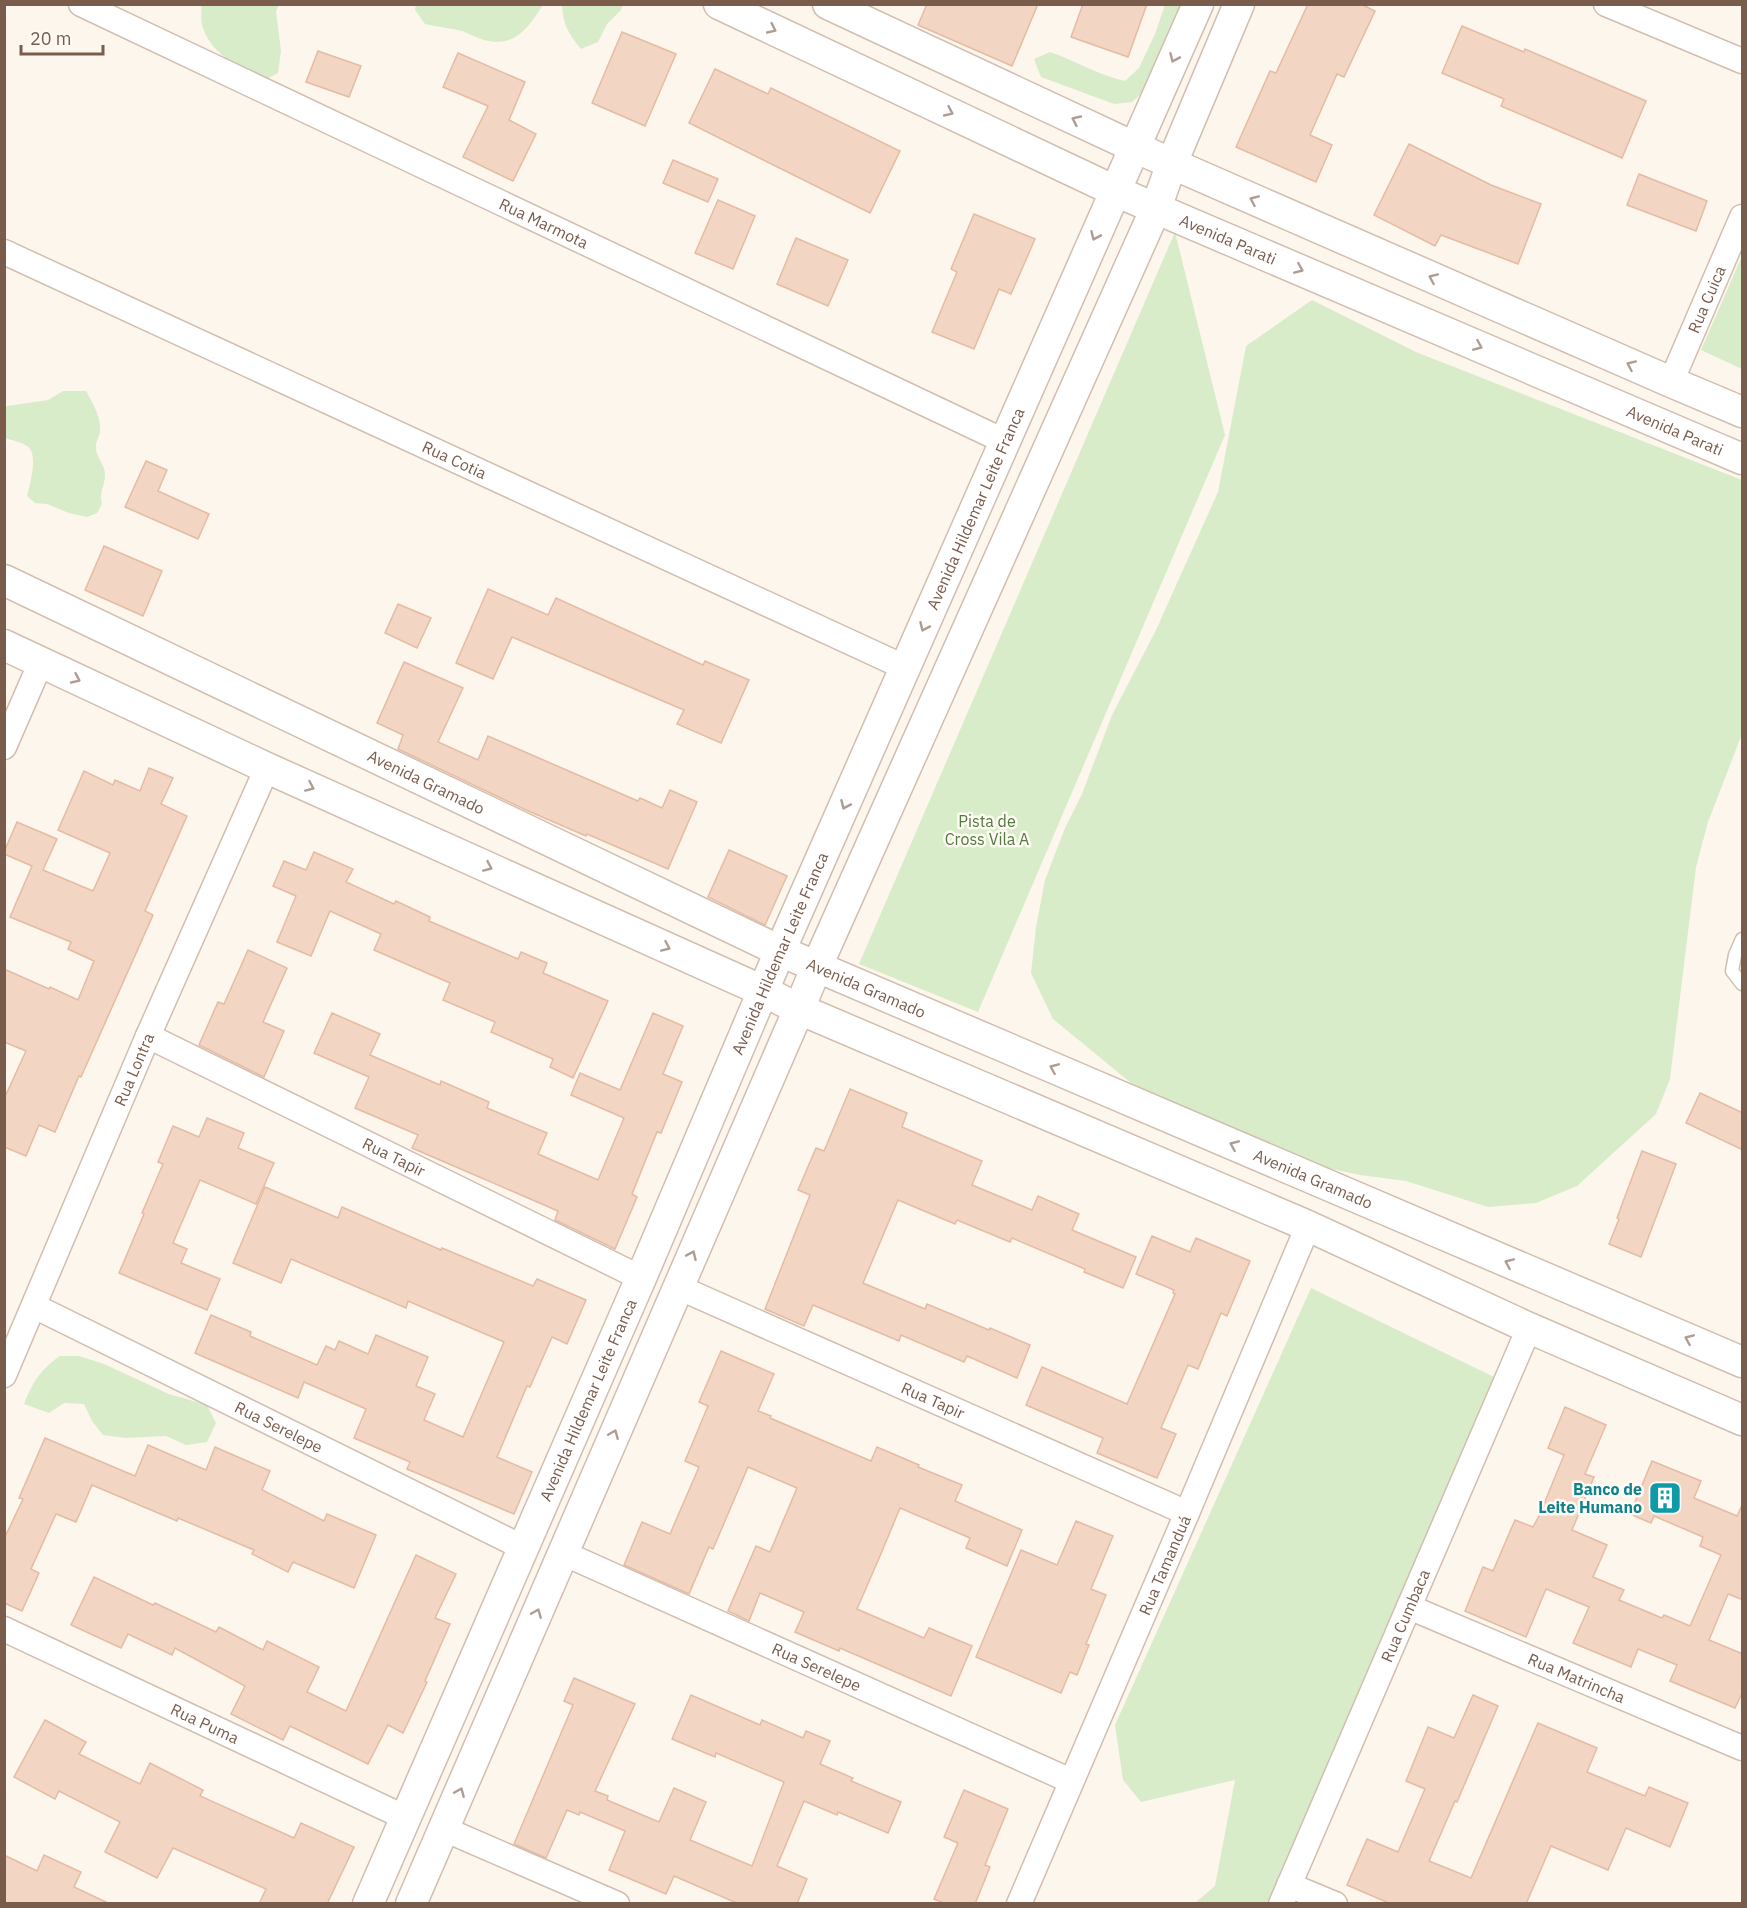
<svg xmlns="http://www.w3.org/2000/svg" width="1747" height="1908" viewBox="0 0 1747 1908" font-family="'IBM Plex Sans',sans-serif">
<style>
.green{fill:#d8ecc9}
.building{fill:#f3d5c3;stroke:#e6bba3;stroke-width:1.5}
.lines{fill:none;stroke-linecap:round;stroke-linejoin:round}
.service-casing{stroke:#d1beb0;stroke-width:15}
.minor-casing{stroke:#d1beb0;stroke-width:27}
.tertiary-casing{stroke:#d1beb0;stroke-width:33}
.service{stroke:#fff;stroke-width:12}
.minor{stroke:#fff;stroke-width:24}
.tertiary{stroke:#fff;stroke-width:30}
.oneway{stroke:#af9d94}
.labels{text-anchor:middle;stroke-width:5;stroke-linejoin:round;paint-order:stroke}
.street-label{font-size:16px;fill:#7a5c4d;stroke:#fffaf3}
.park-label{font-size:16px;fill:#537a41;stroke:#fffaf3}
.culture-label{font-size:16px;font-weight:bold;fill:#0d838f;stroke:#fffaf3;text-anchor:end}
</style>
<rect width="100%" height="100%" fill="#fdf6ec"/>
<!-- green -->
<g class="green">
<path d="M416,4H543V5C528,28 515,48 484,40C477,38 470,34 462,31C450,28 438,27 425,24L415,10Z"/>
<path d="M201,5H279L276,11L281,51L278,73L263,81C241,68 212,55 203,28C200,21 202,12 201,5Z"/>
<path d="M562,5V4L623,5L621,10L607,24L598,42L581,49C569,34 563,25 562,5Z"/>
<path d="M1165,5H1187L1146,89L1132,102L1114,104L1041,77L1034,59L1050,52C1076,61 1098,75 1125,81L1139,68L1155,34Z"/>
<path d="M1175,232L1225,435L978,1012L859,964Z"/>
<path d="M1742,256V369L1701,350Z"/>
<path d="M1312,300L1416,352L1742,480V734L1708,822L1696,867L1670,1079L1656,1114L1577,1186L1536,1203L1488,1207L1406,1181L1360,1175L1314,1165L1173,1105L1131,1083L1053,1019L1031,973L1036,927L1045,880L1065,828L1082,794L1112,715L1156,630L1218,492L1246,346Z"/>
<path d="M63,391H86C93,404 101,416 100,431C100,436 96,440 96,445C94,456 106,464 105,476C104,489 99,490 102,504L97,513L87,517L69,513L47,504L35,503L27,496C30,484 39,453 27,446C21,442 11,440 5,438V408L7,406L48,400Z"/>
<path d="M1311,1288L1494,1377L1267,1903H1195L1215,1886L1235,1780L1141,1802L1123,1780L1115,1725Z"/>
<path d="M60,1356H79L104,1364L169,1394L207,1405L216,1423L207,1442L186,1445L166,1436L125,1438L103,1435L92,1421L84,1404L64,1403L49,1413L24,1404C33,1382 40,1370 60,1356Z"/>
</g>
<!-- building -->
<g class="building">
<path d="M927,4H1038L1012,66L918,25Z"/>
<path d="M1083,4H1147L1128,57L1071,37Z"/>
<path d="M1308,4H1361L1375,11L1344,77L1337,74L1310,135L1332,145L1316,182L1236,147L1270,71L1276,73Z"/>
<path d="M1462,26L1524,52L1525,49L1646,101L1622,158L1501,106L1504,99L1442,73Z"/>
<path d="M622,32L676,54L645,126L592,103Z"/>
<path d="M318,51L361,66L349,97L306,82Z"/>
<path d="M458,53L525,82L509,120L536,134L513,181L463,157L488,106L443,87Z"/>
<path d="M715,69L768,94L771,88L900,151L870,213L689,123Z"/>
<path d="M1409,144L1491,185L1541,204L1518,264L1441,235L1435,246L1374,215Z"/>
<path d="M673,160L718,179L708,202L663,183Z"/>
<path d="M1639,174L1707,201L1696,231L1627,205Z"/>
<path d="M718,200L755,216L733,269L695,253Z"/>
<path d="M974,214L1035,239L1011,294L999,289L974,349L932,332L957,272L951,269Z"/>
<path d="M796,238L848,260L828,306L777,284Z"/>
<path d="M146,461L167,470L158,491L209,514L198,539L125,507Z"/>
<path d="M104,546L162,571L143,616L85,590Z"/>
<path d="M488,589L548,615L556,598L703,665L705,661L749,680L721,743L677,724L684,710L512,637L493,679L456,663Z"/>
<path d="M398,604L431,618L417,648L385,633Z"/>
<path d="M404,662L463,688L438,742L478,760L488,736L638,801L640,798L662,808L670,790L697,802L668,869L587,834L586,836L526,810L398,749L403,735L377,723Z"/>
<path d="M149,768L173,778L161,804L187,816L145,911L153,915L81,1077L79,1076L55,1132L39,1125L26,1156L4,1147V1099L26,1051L4,1042V969L49,989L50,987L78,1000L94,961L68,949L71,942L10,917L32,866L4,854V852L17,822L57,839L43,870L93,891L110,853L58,830L84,771L113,785L115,780L140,791Z"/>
<path d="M729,850L787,876L765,925L708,897Z"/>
<path d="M314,852L353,869L346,882L394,904L396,901L430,917L429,921L518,959L521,952L547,963L543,973L608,1001L573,1078L550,1067L553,1059L491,1032L495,1022L443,1000L450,983L374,950L381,934L330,911L311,956L277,942L296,896L273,886L284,861L306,870Z"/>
<path d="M248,950L287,968L263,1022L284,1031L264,1077L199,1045L218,1002L224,1004Z"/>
<path d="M332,1013L380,1034L370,1055L440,1085L441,1081L489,1102L487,1108L547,1133L538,1154L598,1180L624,1118L571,1095L580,1073L620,1090L653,1013L683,1026L663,1074L682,1082L661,1133L657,1132L632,1194L637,1197L615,1249L555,1220L558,1211L412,1148L418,1135L355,1108L369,1077L314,1053Z"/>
<path d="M850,1089L907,1113L902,1127L982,1161L972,1185L1032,1210L1038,1196L1079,1214L1072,1230L1136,1257L1123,1288L1084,1272L1085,1269L1012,1238L1010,1242L957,1220L955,1224L898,1200L863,1283L925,1309L927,1304L989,1330L990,1328L1030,1345L1017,1378L967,1356L964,1362L901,1335L899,1341L813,1305L804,1326L765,1309L810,1195L798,1190L816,1148L824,1151Z"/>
<path d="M1700,1093L1743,1113V1150L1686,1123Z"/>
<path d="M207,1118L244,1133L238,1148L274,1163L256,1204L200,1180L173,1243L187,1249L181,1263L220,1279L207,1310L119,1273L144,1214L142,1213L163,1164L158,1162L173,1126L199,1137Z"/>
<path d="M1642,1151L1676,1164L1641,1257L1609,1244L1619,1219L1617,1218Z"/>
<path d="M265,1187L338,1218L342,1207L441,1250L442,1248L533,1286L537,1279L586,1300L567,1344L552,1337L530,1387L527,1386L497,1457L532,1472L514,1514L407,1469L410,1462L354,1438L366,1409L304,1382L298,1398L195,1353L211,1315L251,1332L250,1336L317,1365L326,1346L335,1350L339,1341L368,1354L376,1335L428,1357L416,1386L435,1394L424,1420L463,1437L504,1342L408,1301L406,1308L291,1259L281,1283L233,1263Z"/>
<path d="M1152,1236L1190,1252L1196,1238L1250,1261L1227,1316L1221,1313L1198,1369L1188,1365L1161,1428L1176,1434L1157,1478L1097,1453L1103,1438L1026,1405L1042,1367L1127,1404L1175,1294L1173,1293L1174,1290L1136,1274Z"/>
<path d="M721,1351L774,1374L758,1411L771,1416L770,1418L871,1461L877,1447L919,1465L918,1467L962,1485L955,1501L1022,1530L1007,1566L966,1548L970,1538L900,1508L880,1556L857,1609L924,1638L929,1628L972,1646L951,1696L840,1648L839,1651L795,1632L804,1612L760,1593L749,1621L728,1611L756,1546L770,1552L797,1488L748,1467L713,1549L709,1547L689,1594L624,1565L642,1522L670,1534L699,1467L685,1461L708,1406L699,1402Z"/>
<path d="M1565,1407L1606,1425L1585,1474L1594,1477L1572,1530L1607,1545L1593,1577L1624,1590L1619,1600L1662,1618L1664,1615L1690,1626L1721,1555L1700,1546L1703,1537L1654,1516L1651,1523L1630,1514L1652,1461L1701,1481L1694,1498L1737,1516L1743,1503V1600L1728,1594L1709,1640L1743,1654V1691L1735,1708L1670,1681L1677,1665L1638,1649L1631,1667L1573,1643L1589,1607L1546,1589L1526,1637L1465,1611L1483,1567L1493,1571L1515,1520L1533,1527L1539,1516L1564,1455L1548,1448Z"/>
<path d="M45,1438L135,1476L148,1445L206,1470L215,1447L270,1471L262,1490L324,1521L327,1514L376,1535L354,1588L293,1562L288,1572L252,1554L254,1550L178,1518L177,1521L92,1485L76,1522L56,1514L31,1569L39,1573L22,1611L4,1603V1539L23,1499L19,1498Z"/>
<path d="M1076,1521L1113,1536L1091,1589L1106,1595L1086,1644L1089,1645L1077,1675L1070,1672L1061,1693L976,1657L1021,1550L1057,1565Z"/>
<path d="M416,1555L456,1574L435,1618L450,1624L425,1681L427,1682L403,1733L388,1725L368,1764L290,1726L283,1740L231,1714L245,1686L175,1648L172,1655L128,1634L121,1648L71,1625L94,1577L153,1605L155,1603L216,1632L219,1627L263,1650L267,1641L319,1667L307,1692L346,1711Z"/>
<path d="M574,1678L635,1704L595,1791L608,1796L607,1800L659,1822L674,1788L706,1802L690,1840L752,1866L784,1782L716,1753L715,1757L672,1739L691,1695L760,1725L762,1720L803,1738L806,1731L830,1741L820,1764L853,1778L851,1781L901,1802L888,1833L838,1812L837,1815L804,1801L777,1866L807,1879L797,1904H739L674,1876L666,1894L609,1870L625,1831L580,1812L579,1815L567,1810L546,1858L514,1844L573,1705L564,1701Z"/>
<path d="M1473,1695L1498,1706L1457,1802L1455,1801L1429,1861L1471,1878L1538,1723L1597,1748L1587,1772L1645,1796L1649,1787L1688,1803L1670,1847L1626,1828L1608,1870L1551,1846L1526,1904H1391L1347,1885L1367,1839L1398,1852L1425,1789L1406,1781L1428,1727L1454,1738Z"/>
<path d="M45,1720L86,1742L79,1754L140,1784L150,1763L203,1790L200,1796L294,1838L301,1823L354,1847L327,1904H259L266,1889L173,1848L157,1878L105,1852L120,1822L59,1791L55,1799L14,1777Z"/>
<path d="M964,1790L1008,1809L985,1865L990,1867L975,1904H946L934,1899L958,1843L944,1837Z"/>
<path d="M4,1855L37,1871L44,1855L81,1872L74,1887L110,1904H4Z"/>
</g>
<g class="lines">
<defs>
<path id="service" d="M1742,939L1735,955L1732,971L1742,984"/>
<g id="minor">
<path id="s1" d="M81,4L1006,442"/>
<path d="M1606,4L1742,61"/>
<path id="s2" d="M4,252L906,668"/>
<path id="s3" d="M1671,382L1742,217"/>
<path d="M4,747L41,662"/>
<path id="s4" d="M148,1036L641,1278"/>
<path id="s5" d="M678,1287L1187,1513"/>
<path id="s6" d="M34,1306L524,1548"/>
<path id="s7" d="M4,1375L148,1036L267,768"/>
<path id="s8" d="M563,1553L1071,1781"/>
<path id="s9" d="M1409,1607L1742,1748"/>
<path id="s10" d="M4,1629L406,1818"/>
<path d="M444,1829L617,1904"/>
<path d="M1289,1885L1335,1904"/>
<path id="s11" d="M1019,1904L1187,1513L1308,1226"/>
<path id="s12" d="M1281,1904L1529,1328"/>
</g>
<g id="tertiary">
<path id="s13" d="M719,4L1115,191L1742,459"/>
<path d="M828,4L1134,147L1671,382L1742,412"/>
<path id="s14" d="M4,580L780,951L1742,1362"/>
<path d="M4,645L267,768L763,991L799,1009L1308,1226L1529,1328L1742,1420"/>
<path id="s15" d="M368,1904L641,1278L780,951L1198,4"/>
<path d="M411,1904L799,1009L817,966L1156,208L1172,163L1239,4"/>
</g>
</defs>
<!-- service casing -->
<use href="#service" class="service-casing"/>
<!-- minor casing -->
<use href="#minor" class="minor-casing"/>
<!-- tertiary casing -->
<use href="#tertiary" class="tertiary-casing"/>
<!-- service -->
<use href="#service" class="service"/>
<!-- minor -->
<use href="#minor" class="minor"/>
<!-- tertiary -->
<use href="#tertiary" class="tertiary"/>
</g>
<!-- one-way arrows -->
<defs><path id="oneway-chevron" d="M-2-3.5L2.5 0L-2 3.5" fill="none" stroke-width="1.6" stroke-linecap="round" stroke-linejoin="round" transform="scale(1.5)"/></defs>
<g class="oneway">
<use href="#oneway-chevron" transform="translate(772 29) rotate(25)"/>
<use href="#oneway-chevron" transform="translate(1174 58) rotate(114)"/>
<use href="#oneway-chevron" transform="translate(949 112) rotate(25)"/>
<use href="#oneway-chevron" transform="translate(1076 120) rotate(-155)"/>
<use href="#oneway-chevron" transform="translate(1254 200) rotate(-156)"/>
<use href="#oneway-chevron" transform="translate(1095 236) rotate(114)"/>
<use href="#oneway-chevron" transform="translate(1299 269) rotate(23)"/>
<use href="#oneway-chevron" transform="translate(1433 278) rotate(-156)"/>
<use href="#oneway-chevron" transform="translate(1478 346) rotate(23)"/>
<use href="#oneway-chevron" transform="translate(1631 365) rotate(-156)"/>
<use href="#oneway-chevron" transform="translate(924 627) rotate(114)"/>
<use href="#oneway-chevron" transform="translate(76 679) rotate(25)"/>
<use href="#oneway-chevron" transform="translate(310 787) rotate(24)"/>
<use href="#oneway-chevron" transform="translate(845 805) rotate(114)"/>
<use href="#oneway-chevron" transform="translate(488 867) rotate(24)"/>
<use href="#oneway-chevron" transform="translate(666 947) rotate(24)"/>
<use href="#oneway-chevron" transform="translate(1054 1068) rotate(-157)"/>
<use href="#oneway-chevron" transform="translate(1234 1145) rotate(-157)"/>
<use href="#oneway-chevron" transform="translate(692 1255) rotate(-66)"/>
<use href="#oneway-chevron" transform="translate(1509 1263) rotate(-157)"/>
<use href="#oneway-chevron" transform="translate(1689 1339) rotate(-157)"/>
<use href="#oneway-chevron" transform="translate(614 1434) rotate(-67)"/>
<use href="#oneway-chevron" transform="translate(537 1613) rotate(-67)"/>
<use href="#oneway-chevron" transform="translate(460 1792) rotate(-67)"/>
</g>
<!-- icons -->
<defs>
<symbol id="building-square" viewBox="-11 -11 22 22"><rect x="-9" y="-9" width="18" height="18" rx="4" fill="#0f9aa8" stroke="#fffaf3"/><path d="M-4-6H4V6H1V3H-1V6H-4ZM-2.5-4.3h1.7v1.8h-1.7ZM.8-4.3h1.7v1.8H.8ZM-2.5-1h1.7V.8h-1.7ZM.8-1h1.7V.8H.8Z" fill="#fff"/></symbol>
</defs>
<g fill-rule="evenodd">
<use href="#building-square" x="1646" y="1479" width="38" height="38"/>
</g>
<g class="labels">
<!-- street labels -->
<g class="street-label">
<text dy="6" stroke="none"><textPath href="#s1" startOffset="512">Rua Marmota</textPath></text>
<text dy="6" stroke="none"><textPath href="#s13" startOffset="561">Avenida Parati</textPath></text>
<text dy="6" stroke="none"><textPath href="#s3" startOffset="90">Rua Cuica</textPath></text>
<text dy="6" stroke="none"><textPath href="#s13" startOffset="1047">Avenida Parati</textPath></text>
<text dy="6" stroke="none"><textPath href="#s2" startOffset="496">Rua Cotia</textPath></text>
<text dy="6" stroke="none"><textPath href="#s15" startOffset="1522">Avenida Hildemar Leite Franca</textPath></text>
<text dy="6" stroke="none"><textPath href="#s14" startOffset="468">Avenida Gramado</textPath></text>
<text dy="6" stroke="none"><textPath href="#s15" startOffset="1036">Avenida Hildemar Leite Franca</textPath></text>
<text dy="6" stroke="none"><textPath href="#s14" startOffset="954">Avenida Gramado</textPath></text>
<text dy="6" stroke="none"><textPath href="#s7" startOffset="332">Rua Lontra</textPath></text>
<text dy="6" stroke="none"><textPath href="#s4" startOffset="274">Rua Tapir</textPath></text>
<text dy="6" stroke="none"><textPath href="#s14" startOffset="1440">Avenida Gramado</textPath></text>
<text dy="6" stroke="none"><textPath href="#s15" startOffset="550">Avenida Hildemar Leite Franca</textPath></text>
<text dy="6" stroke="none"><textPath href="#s5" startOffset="279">Rua Tapir</textPath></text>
<text dy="6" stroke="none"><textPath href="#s6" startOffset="273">Rua Serelepe</textPath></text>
<text dy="6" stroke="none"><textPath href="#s11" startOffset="369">Rua Tamanduá</textPath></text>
<text dy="6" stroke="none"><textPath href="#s12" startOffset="314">Rua Cumbaca</textPath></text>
<text dy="6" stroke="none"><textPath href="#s8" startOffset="278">Rua Serelepe</textPath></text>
<text dy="6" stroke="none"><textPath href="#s9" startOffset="182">Rua Matrincha</textPath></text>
<text dy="6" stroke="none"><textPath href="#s10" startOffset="222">Rua Puma</textPath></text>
</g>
<!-- park labels -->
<g class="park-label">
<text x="987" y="827">Pista de<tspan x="987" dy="18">Cross Vila A</tspan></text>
</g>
<!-- culture labels -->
<g class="culture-label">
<text x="1642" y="1495">Banco de<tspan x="1642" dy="18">Leite Humano</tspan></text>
</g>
</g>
<!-- border -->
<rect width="1747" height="1908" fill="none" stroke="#7a5c4d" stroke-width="12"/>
<!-- scale -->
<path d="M21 45v9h82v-9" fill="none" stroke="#7a5c4d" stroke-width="3"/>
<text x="30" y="45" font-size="18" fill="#7a5c4d" stroke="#fffaf3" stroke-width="4.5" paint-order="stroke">20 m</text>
</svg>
